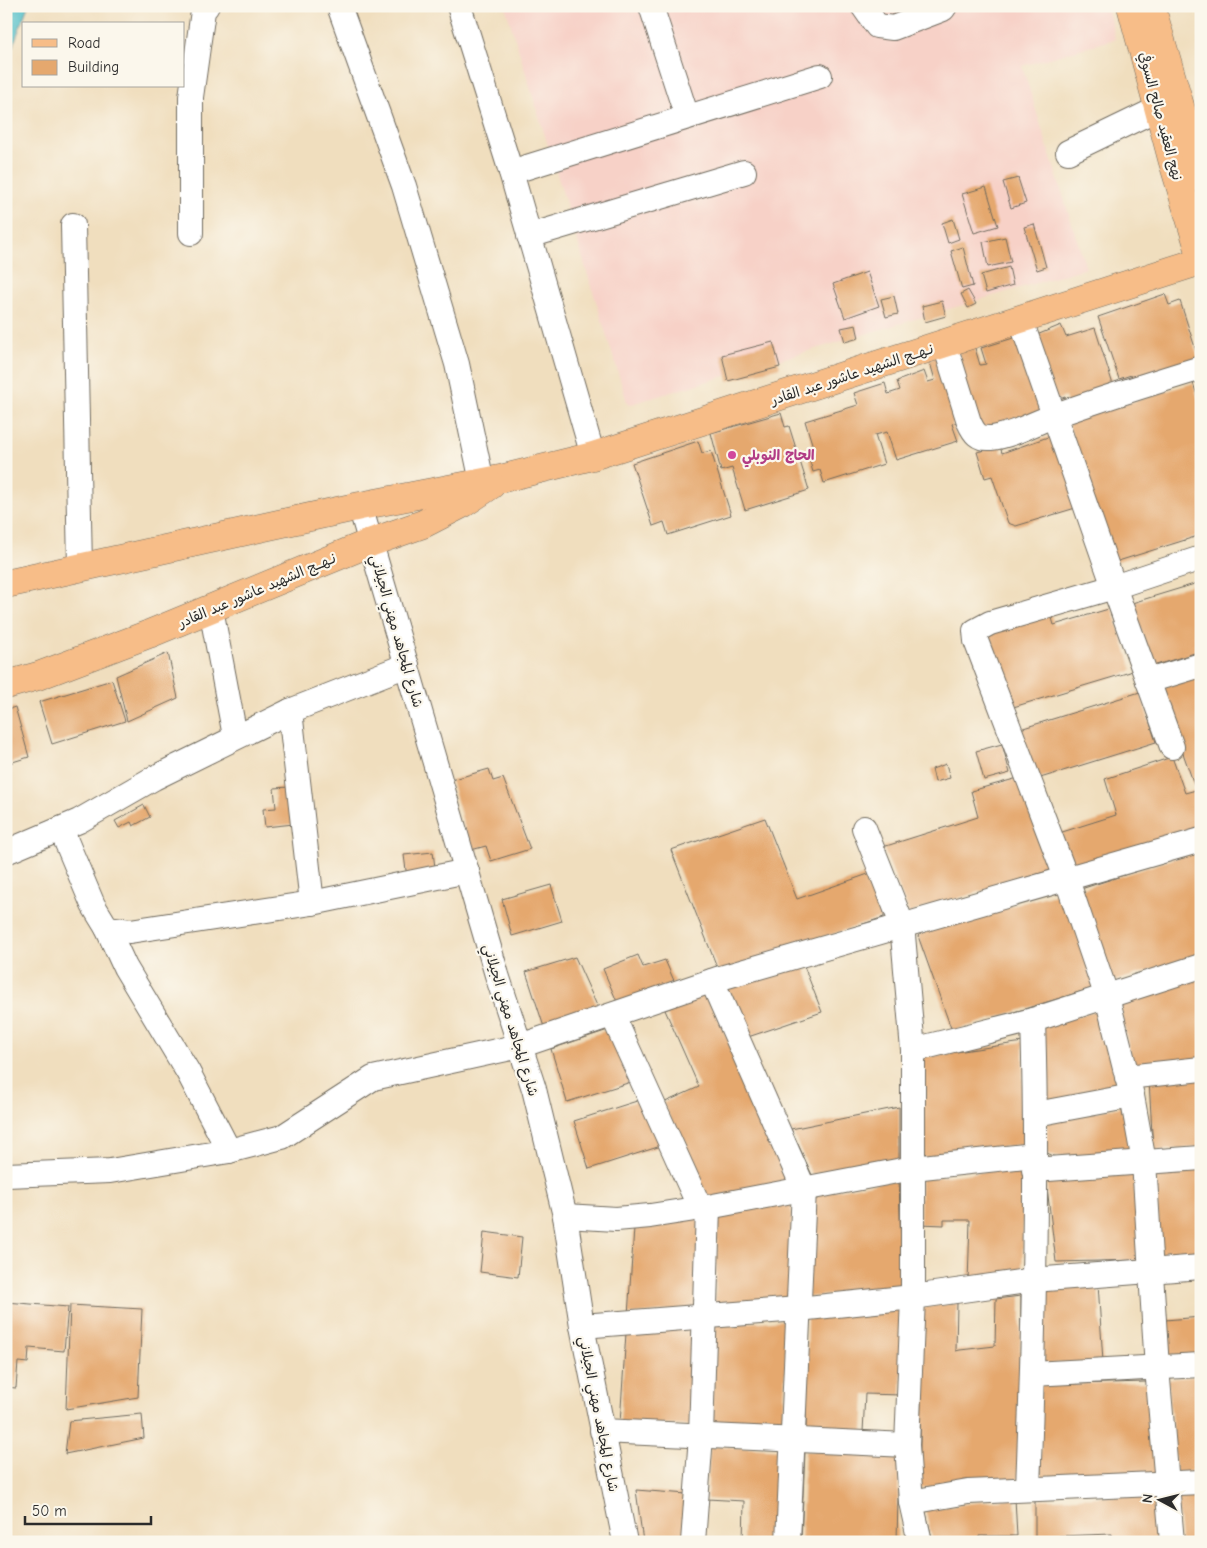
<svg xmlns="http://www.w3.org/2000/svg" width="1207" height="1548" viewBox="0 0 1207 1548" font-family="'Comic Neue','Playpen Sans Arabic',sans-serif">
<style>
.built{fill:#f7d1c7}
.water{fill:#52bfc9;stroke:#3e757a}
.building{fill:#e5a86e}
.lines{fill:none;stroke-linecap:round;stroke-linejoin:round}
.minor-casing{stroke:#706a5e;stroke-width:26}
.major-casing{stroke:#706a5e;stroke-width:29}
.minor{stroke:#fff;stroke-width:24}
.major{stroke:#f7bd88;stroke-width:28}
.hotel-dot{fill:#d1479c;stroke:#fbf7ec;stroke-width:2}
.labels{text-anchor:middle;stroke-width:4.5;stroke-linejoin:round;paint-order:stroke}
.street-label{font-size:14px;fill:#2b2b2b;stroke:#fbf7ec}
.hotel-label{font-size:14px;font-weight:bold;fill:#b23c85;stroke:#fbf7ec;text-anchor:start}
</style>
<rect width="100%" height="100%" fill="#fbf7ec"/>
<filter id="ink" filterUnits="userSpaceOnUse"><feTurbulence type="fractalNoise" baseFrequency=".02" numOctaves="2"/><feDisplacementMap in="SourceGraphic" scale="10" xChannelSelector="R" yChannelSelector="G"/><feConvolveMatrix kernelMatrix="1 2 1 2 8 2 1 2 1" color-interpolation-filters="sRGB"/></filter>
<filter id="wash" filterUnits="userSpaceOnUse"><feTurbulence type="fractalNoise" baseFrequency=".0096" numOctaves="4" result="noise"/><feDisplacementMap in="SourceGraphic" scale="20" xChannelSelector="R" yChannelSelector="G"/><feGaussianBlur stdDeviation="1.12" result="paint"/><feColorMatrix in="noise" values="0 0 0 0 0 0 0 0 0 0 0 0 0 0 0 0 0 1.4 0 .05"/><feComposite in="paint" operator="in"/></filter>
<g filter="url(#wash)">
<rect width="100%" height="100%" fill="#f0debe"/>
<!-- built -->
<path class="built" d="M505,6H1107L1115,39L1022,66L1086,268L628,405Z"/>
<!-- water -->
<path class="water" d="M6,6H28L6,64Z"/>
<g id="blocks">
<!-- building -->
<g class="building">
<path d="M1018,178L1026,203L1011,208L1003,182Z"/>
<path d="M986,187L998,226L974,233L962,194Z"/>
<path d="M953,219L959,239L948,243L942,223Z"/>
<path d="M1034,224L1046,267L1037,270L1024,227Z"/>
<path d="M1005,237L1011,262L988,267L983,242Z"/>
<path d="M963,247L973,286L962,289L951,251Z"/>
<path d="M1009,267L1013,285L986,293L981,275Z"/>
<path d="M867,272L879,306L845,318L833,284Z"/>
<path d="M968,290L976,304L968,308L961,294Z"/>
<path d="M1165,294L1169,305L1180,301L1200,363L1134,384L1131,375L1119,379L1098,317Z"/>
<path d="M894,296L898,314L886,317L881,299Z"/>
<path d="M942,301L946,316L925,322L922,306Z"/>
<path d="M856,325L859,338L845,342L841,328Z"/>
<path d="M1061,325L1066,337L1095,328L1115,391L1068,406L1065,397L1057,400L1032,337Z"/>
<path d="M1020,336L1049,412L974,435L958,350L974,345L980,365L986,364L981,348Z"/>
<path d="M773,342L780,367L728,381L722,355Z"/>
<path d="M944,354L965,419L952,424L958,441L896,460L887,432L875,435L884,464L824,483L820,470L813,472L807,452L814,450L805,421L858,405L854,393L885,383L888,394L900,390L897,381L924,371L928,382L935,380L929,359Z"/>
<path d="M1193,383L1201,407V535L1112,563L1068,422Z"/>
<path d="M781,413L785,427L789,426L809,490L745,510L732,468L721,471L711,433Z"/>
<path d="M1048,437L1059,443L1082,506L1016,526L1008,523L992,476L985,478L977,452L1000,446L1002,453Z"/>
<path d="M698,441L702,453L711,451L731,515L668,535L664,522L653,526L632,463Z"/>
<path d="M1201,582V651L1153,666L1132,603Z"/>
<path d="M1112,608L1132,669L1130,672L1010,708L978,630L1050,611L1054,625Z"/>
<path d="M168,653L178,698L127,721L116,676Z"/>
<path d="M1201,675V827L1069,869L1056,834L1116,815L1105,779L1172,757L1185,793L1196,790L1160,688Z"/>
<path d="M112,680L125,721L52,744L39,702Z"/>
<path d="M1140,692L1156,742L1034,780L1017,730Z"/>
<path d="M15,707L29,757L6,764V710Z"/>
<path d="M1002,744L1010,773L984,780L976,751Z"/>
<path d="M946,764L950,778L935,782L932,769Z"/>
<path d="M489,769L493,781L503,778L530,849L491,861L486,846L471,850L451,780Z"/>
<path d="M1018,778L1054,869L909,913L883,847L978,817L971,791Z"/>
<path d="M290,787L294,824L265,827L263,809L276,808L274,788Z"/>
<path d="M144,805L150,817L133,826L131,822L119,828L115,821Z"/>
<path d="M765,818L797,899L871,873L884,906V917L719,972L671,850Z"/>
<path d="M1201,850V954L1112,982L1078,890Z"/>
<path d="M433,852L436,875L407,878L404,855Z"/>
<path d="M551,885L562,921L512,936L502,899Z"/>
<path d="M1062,892L1096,987L952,1031L918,936L928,929Z"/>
<path d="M638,955L643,967L665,960L675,983L618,1004L603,969Z"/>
<path d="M575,957L599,1010L544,1027L526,972Z"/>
<path d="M802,961L822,1012L748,1037L726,988Z"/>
<path d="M1201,977V1062L1134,1070L1119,1004Z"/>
<path d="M707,993L793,1183L707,1199L663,1103L699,1087L665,1010Z"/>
<path d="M1101,1009L1117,1088L1046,1103L1041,1027Z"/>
<path d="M608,1030L631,1082L567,1102L551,1049Z"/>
<path d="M1023,1042L1024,1144L922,1158L923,1057Z"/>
<path d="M1201,1075V1147L1153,1151L1149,1080Z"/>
<path d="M640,1100L661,1146L589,1169L574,1121Z"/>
<path d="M899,1107V1160L812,1175L791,1129Z"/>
<path d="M1121,1107L1131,1152L1056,1157L1047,1153V1121Z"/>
<path d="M1025,1167L1022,1277L968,1283L970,1220H944V1225L920,1224L921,1179Z"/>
<path d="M1201,1168V1256L1161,1258L1155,1171Z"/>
<path d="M1134,1172L1140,1260L1056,1262L1046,1179Z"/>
<path d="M899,1179L902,1289L808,1297L812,1195Z"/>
<path d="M792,1199L789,1301L715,1305L718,1212Z"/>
<path d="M699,1215L697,1308L628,1315L634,1228Z"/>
<path d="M484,1232L522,1237L518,1277L480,1272Z"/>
<path d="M1098,1283L1103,1362L1041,1364L1044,1285Z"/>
<path d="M1021,1296L1019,1479L919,1488L923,1307L957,1303L956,1351L960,1350L995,1346L996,1299Z"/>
<path d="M6,1302L68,1307L64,1351L29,1348L28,1363L18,1362L16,1388L6,1387V1331H8L9,1324H6Z"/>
<path d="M70,1305L142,1309L138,1397L66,1409Z"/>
<path d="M903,1309L901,1395L865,1394L863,1432L806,1431L808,1318Z"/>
<path d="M1201,1317V1355L1168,1357L1165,1320Z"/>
<path d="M787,1320L783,1431L711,1426L715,1325Z"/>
<path d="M694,1325L691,1426L620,1423L626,1333Z"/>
<path d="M1201,1376V1470L1176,1473L1168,1379Z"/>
<path d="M1145,1382L1149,1386L1156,1474L1041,1479L1040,1385Z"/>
<path d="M142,1414L144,1438L65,1454L69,1421Z"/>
<path d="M710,1446L783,1450L779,1542H743L744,1501L707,1499Z"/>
<path d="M805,1451L899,1453L897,1542H801Z"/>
<path d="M636,1490L687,1494L685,1542H643Z"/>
<path d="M1201,1491V1542H1181L1177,1493Z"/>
<path d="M1158,1494L1160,1542H1112V1534L1059,1536V1542H1035V1500Z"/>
<path d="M1015,1498L1017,1536H979V1542H933L925,1509Z"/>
</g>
</g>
</g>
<g filter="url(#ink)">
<use href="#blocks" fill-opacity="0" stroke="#706a5e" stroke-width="1"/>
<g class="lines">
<defs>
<g id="minor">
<path d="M339,6L404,186L457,364L482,482"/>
<path d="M459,6L511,172L593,456"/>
<path d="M651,6L687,117"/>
<path d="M863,6L877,26L893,28L943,9L945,6"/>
<path d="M1068,152L1159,108"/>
<path d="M511,172L820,76"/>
<path d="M73,225L80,567"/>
<path d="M191,233V97L203,11L207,6"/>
<path d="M529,236L744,172"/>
<path d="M1020,318L1114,587L1201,558"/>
<path d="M945,345L969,422C974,433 978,439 991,438C1012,436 1036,422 1056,415C1104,398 1152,383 1201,368"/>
<path d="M360,506L497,975L534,1089L565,1216L582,1326L625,1542"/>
<path d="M211,609L235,736"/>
<path d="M1148,681L1201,665"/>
<path d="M290,711L312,903"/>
<path d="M864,828L902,924L913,1050V1297L907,1445L911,1502L968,1492L1201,1482"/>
<path d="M61,829L93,905L107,928L130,931L312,903L467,871"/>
<path d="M6,852L79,821L154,778L290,711L407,665"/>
<path d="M107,928L125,967L188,1072L229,1151"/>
<path d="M712,981L804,1189L788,1542"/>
<path d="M613,1016L700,1208"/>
<path d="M913,1050L1033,1020L1201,966"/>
<path d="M1127,1077L1201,1069"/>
<path d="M1036,1114L1132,1096"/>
<path d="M1034,1170L1201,1158"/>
<path d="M6,1175L110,1171L229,1151L282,1137L373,1078L520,1046L717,979L1201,840"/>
<path d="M565,1216L616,1219L650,1216L708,1207L913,1168L1035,1155"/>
<path d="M582,1326L798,1309L913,1297L1033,1280L1201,1267"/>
<path d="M1032,1374L1201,1365"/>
<path d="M602,1431L907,1445"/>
<path d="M1028,1488C1034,1333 1038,1176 1033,1020"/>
<path d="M911,1502L920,1542"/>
<path d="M693,1542L701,1436L708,1207"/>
<path d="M1172,1542L1157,1368L1144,1162L1132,1096L1107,997L1067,880L976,641L975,631L990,623L1114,587L1172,747"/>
</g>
<g id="major">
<path d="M1131,6L1172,159L1201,255"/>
<path d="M1151,6L1201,178"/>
<path d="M6,584L360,506L500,479L593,456L1201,261"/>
<path d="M6,685L38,676L149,634L372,542L423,524L464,503L491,485"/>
</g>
</defs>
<!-- minor casing -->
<use href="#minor" class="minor-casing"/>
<!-- major casing -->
<use href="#major" class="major-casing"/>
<!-- minor -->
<use href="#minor" class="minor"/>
<!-- major -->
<use href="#major" class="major"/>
</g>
</g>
<!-- markers -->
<circle class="hotel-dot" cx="732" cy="455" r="5"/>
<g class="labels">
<!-- street labels -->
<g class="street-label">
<text transform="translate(1161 116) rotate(75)" y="5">نهج العقيد صالح السوفي</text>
<text transform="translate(852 374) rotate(-18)" y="5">نـهــج الشهيد عاشور عبد القادر</text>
<text transform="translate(257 590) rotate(-23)" y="5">نـهــج الشهيد عاشور عبد القادر</text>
<text transform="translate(397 631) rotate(74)" y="5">شارع المجاهد مهني الجيلاني</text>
<text transform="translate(511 1020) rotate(73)" y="5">شارع المجاهد مهني الجيلاني</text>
<text transform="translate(599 1414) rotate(79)" y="5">شارع المجاهد مهني الجيلاني</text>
</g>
<!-- hotel labels -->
<g class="hotel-label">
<text x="742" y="460">الحاج النوبلي</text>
</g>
</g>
<!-- margin -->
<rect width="1207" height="1548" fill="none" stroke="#fbf7ec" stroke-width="25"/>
<!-- legend -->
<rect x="22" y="22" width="162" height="65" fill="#fbf7ec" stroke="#a8a59f"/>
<rect x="32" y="39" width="25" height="8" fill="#f7bd88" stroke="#a8a59f"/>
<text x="68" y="48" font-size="15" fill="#2b2b2b">Road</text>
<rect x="32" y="60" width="25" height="15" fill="#e5a86e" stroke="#a8a59f"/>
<text x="68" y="72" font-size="15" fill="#2b2b2b">Building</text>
<!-- north arrow -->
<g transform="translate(1160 1500) rotate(277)" stroke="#fbf7ec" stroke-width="4" paint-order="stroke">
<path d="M0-4L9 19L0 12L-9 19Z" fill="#2b2b2b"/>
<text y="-8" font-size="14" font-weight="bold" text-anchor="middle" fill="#2b2b2b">N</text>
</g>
<!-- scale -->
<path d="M25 1516v8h126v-8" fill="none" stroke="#2b2b2b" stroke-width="2.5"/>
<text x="32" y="1516" font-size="15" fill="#2b2b2b" stroke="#fbf7ec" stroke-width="4" paint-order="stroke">50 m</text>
</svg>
